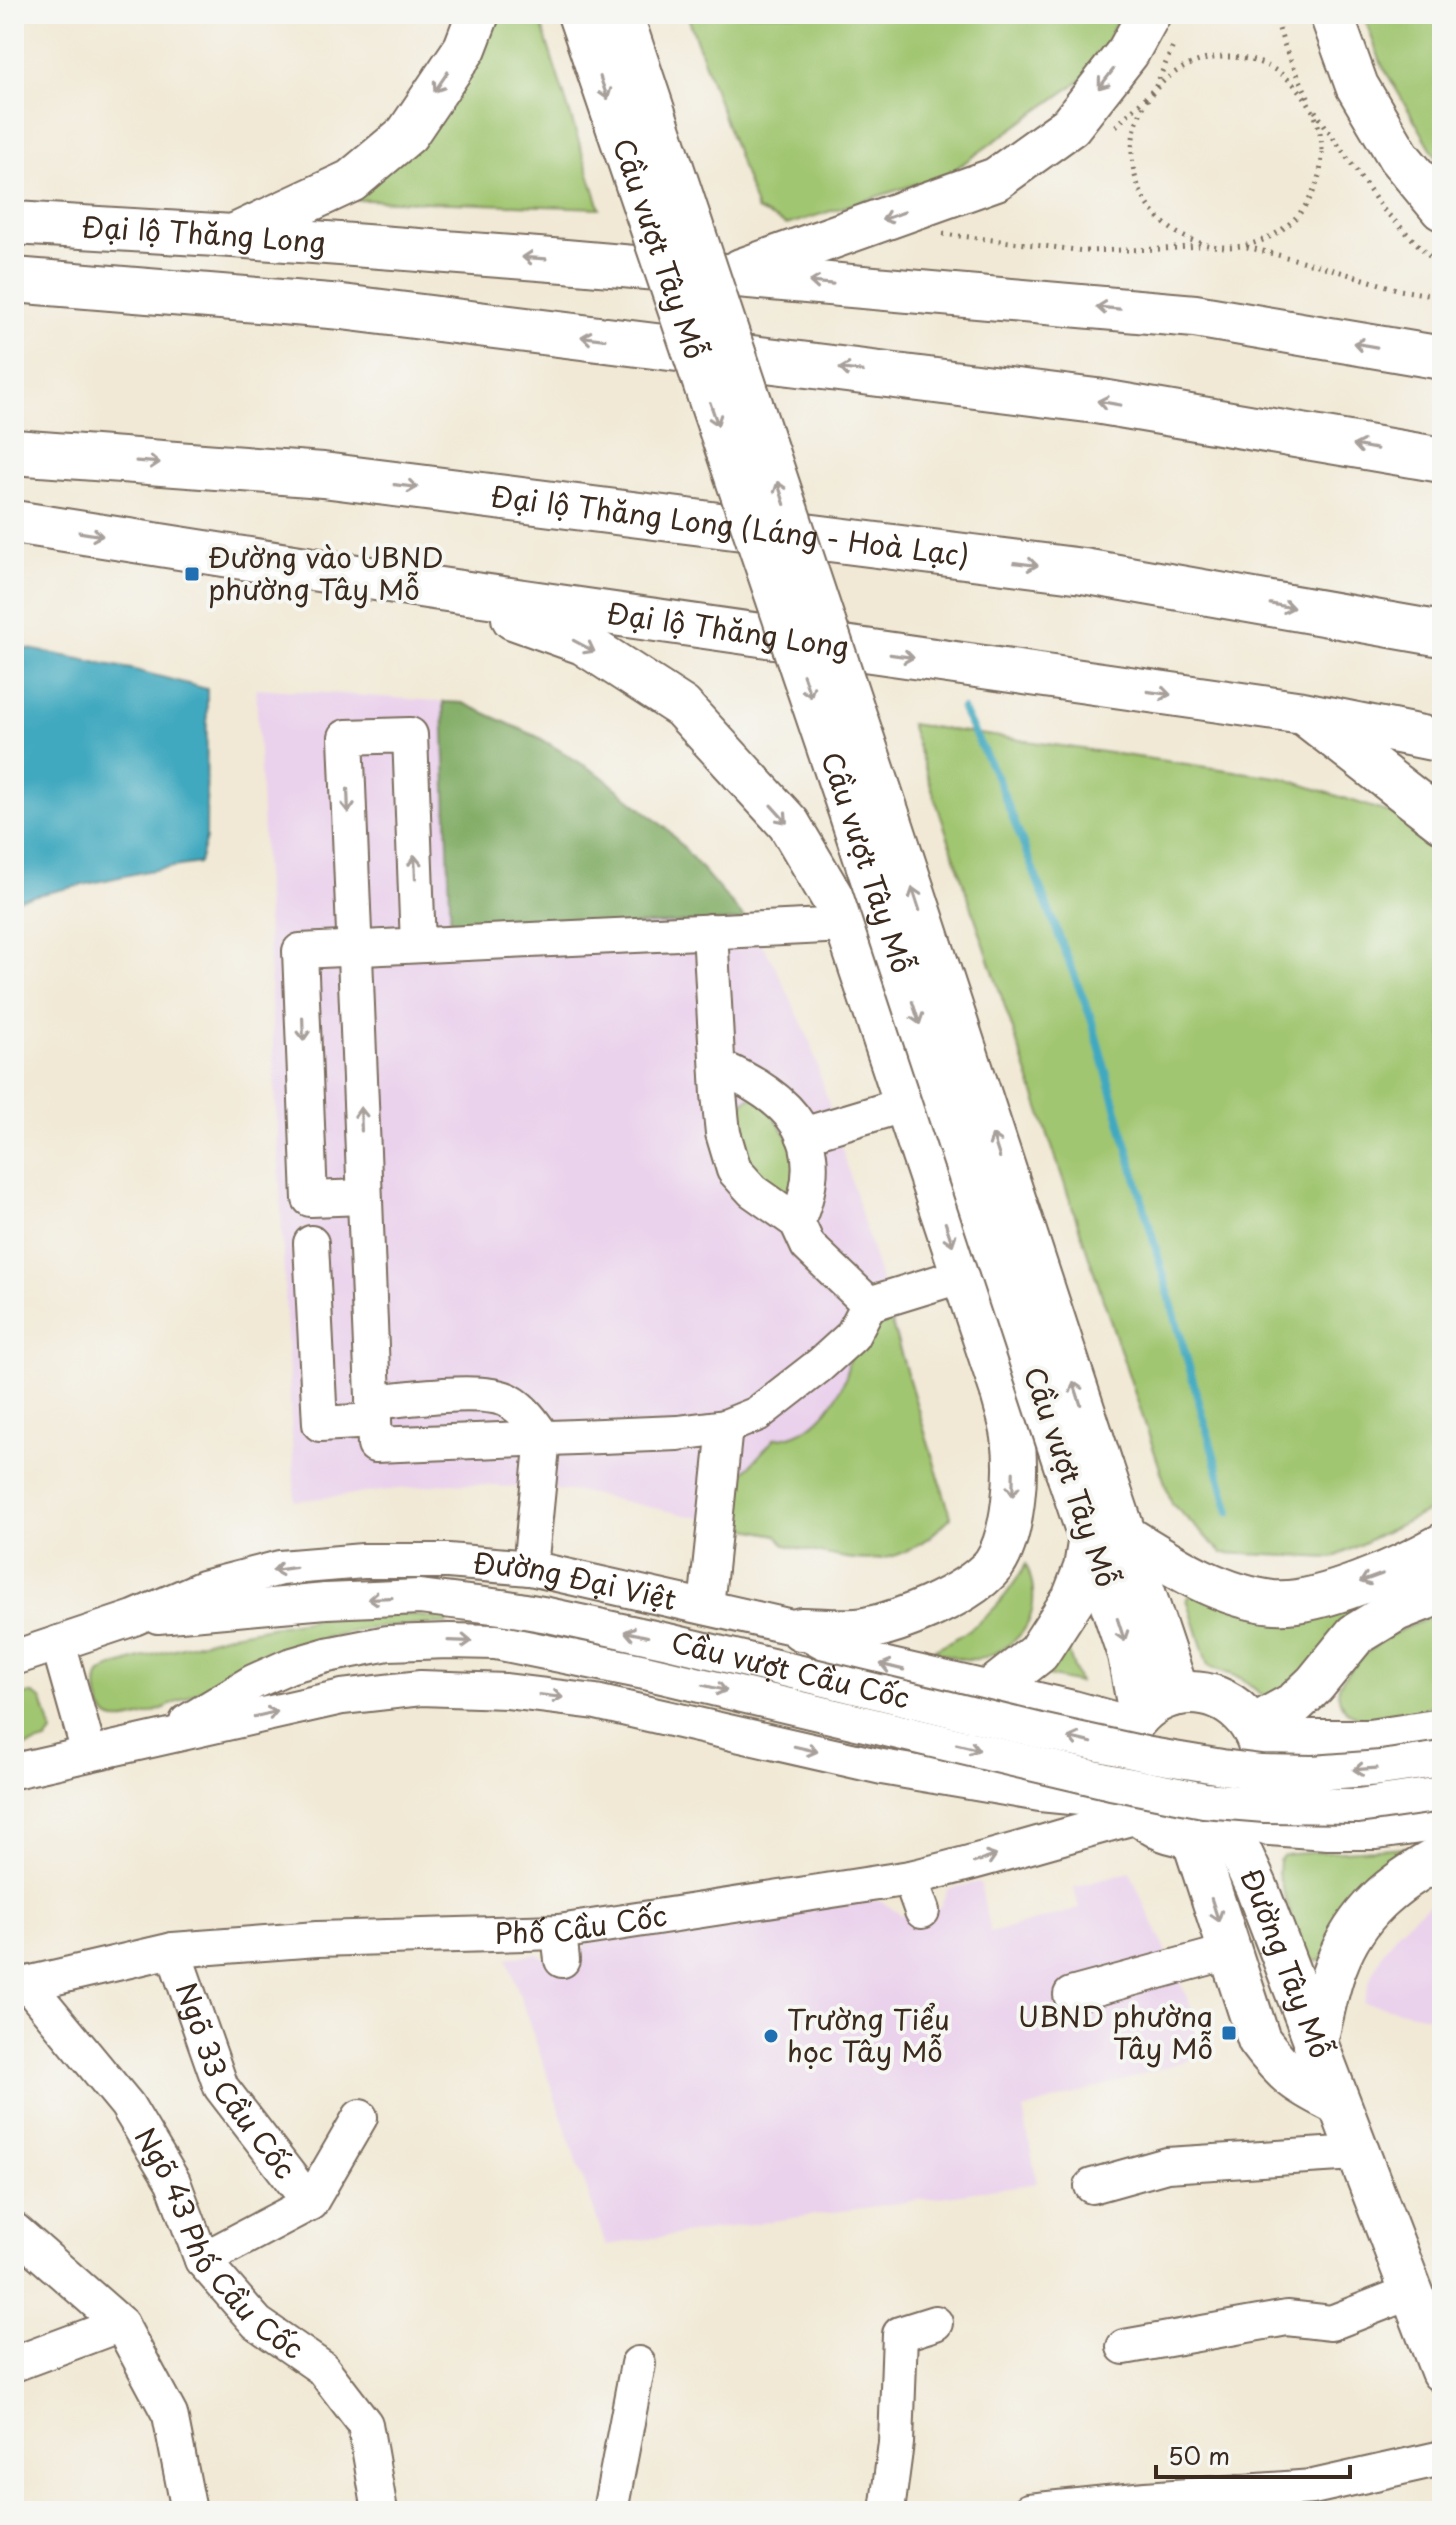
<svg xmlns="http://www.w3.org/2000/svg" width="1456" height="2525" viewBox="0 0 1456 2525" font-family="'Playpen Sans',sans-serif">
<style>
.built{fill:#ead1ec}
.green{fill:#a1c671;stroke:#6e7848;stroke-width:2}
.forest{fill:#80ab63;stroke:#5e6a40;stroke-width:2}
.water{fill:#3fa9bf;stroke:#3d6a6e;stroke-width:2}
.lines{fill:none;stroke-linecap:round;stroke-linejoin:round}
.stream{stroke:#3fa9bf;stroke-width:8}
.minor-casing{stroke:#7b6d5e;stroke-width:38}
.major-casing{stroke:#7b6d5e;stroke-width:46}
.highway-casing{stroke:#7b6d5e;stroke-width:48}
.path{stroke:#7b6d5e;stroke-width:5;stroke-dasharray:2 6;stroke-linecap:butt}
.minor{stroke:#fff;stroke-width:34}
.major{stroke:#fff;stroke-width:42}
.highway{stroke:#fff;stroke-width:44}
.minor-bridge-casing{stroke:#7b6d5e;stroke-width:38;stroke-linecap:butt}
.major-bridge-casing{stroke:#7b6d5e;stroke-width:46;stroke-linecap:butt}
.minor-bridge{stroke:#fff;stroke-width:34}
.major-bridge{stroke:#fff;stroke-width:42}
.oneway{stroke:#a79f9a}
.poi-dot{fill:#1f6fb2;stroke:#f6f6f2;stroke-width:3}
.labels{text-anchor:middle;stroke-width:8;stroke-linejoin:round;paint-order:stroke}
.street-label{font-size:28px;fill:#3b2a1e;stroke:#f6f6f2}
.poi-label{font-size:28px;fill:#3b2a1e;stroke:#f6f6f2;text-anchor:start}
</style>
<rect width="100%" height="100%" fill="#f6f6f2"/>
<filter id="ink" filterUnits="userSpaceOnUse"><feTurbulence type="fractalNoise" baseFrequency=".0125" numOctaves="2"/><feDisplacementMap in="SourceGraphic" scale="16" xChannelSelector="R" yChannelSelector="G"/><feConvolveMatrix kernelMatrix="1 2 1 2 8 2 1 2 1" color-interpolation-filters="sRGB"/></filter>
<filter id="wash" filterUnits="userSpaceOnUse"><feTurbulence type="fractalNoise" baseFrequency=".006" numOctaves="4" result="noise"/><feDisplacementMap in="SourceGraphic" scale="32" xChannelSelector="R" yChannelSelector="G"/><feGaussianBlur stdDeviation="1.8" result="paint"/><feColorMatrix in="noise" values="0 0 0 0 0 0 0 0 0 0 0 0 0 0 0 0 0 1.4 0 .05"/><feComposite in="paint" operator="in"/></filter>
<g filter="url(#wash)">
<rect width="100%" height="100%" fill="#f1e9d5"/>
<!-- built -->
<g class="built">
<path d="M256,688L463,703L538,737L600,775L668,830L753,929L775,966L810,1041L951,1517L931,1538L897,1556L860,1561L785,1545L777,1535L581,1492L451,1483L295,1501Z"/>
<path d="M1130,1872L1212,2053L1023,2110L1037,2183L606,2245L507,1958L537,1954L552,1962L577,1957L589,1941L880,1900L901,1915L940,1907L948,1889L980,1882L990,1933L1079,1909L1074,1887Z"/>
<path d="M1442,1896V2019L1364,2003L1370,1981L1383,1952L1398,1931L1415,1915Z"/>
</g>
<!-- green -->
<g class="green">
<path d="M495,14H538L600,208L341,199Z"/>
<path d="M687,14H1120L1094,71L948,174L787,225L757,210Z"/>
<path d="M1363,14H1442V167L1382,65Z"/>
<path d="M910,724L1283,778L1411,820L1442,854V1504L1333,1558L1222,1553L1172,1504Z"/>
<path d="M749,1098L761,1099L795,1147L793,1192C760,1198 718,1116 749,1098Z"/>
<path d="M890,1318L951,1517C893,1577 858,1561 785,1545L777,1535L732,1526L739,1480L746,1470L775,1438C809,1438 835,1406 846,1376C848,1370 847,1364 850,1358C855,1345 866,1333 873,1321Z"/>
<path d="M1026,1564C1039,1595 1036,1629 1005,1647C996,1653 987,1658 976,1659C961,1661 946,1654 933,1650C978,1629 1001,1608 1026,1564Z"/>
<path d="M1442,1564V1575L1274,1700L1263,1696L1243,1679L1208,1666L1187,1599L1190,1596Z"/>
<path d="M1442,1613V1700C1420,1713 1355,1733 1341,1703C1338,1696 1337,1687 1342,1680C1345,1675 1350,1670 1354,1666C1382,1635 1404,1628 1442,1613Z"/>
<path d="M397,1614L447,1619V1624C406,1625 365,1626 326,1638C303,1645 279,1653 256,1662C225,1675 147,1725 116,1720C99,1718 93,1687 100,1674L107,1669L137,1659L232,1634L327,1617Z"/>
<path d="M1067,1647L1079,1683L1042,1675L1066,1648Z"/>
<path d="M26,1694H33L42,1700L52,1733L46,1741L14,1750V1698Z"/>
<path d="M1409,1847L1414,1849L1320,1961C1311,1962 1307,1958 1302,1951L1278,1874L1279,1861L1283,1856L1291,1854Z"/>
</g>
<!-- forest -->
<path class="forest" d="M443,702L463,703L538,737L600,775L668,830L746,920L451,933Z"/>
<!-- water -->
<path class="water" d="M14,646L131,669L207,689L206,838L199,863L147,871L14,900Z"/>
<g class="lines">
<!-- stream -->
<path class="stream" d="M962,709L998,780L1091,1018L1230,1512"/>
</g>
</g>
<g filter="url(#ink)">
<g class="lines">
<defs>
<g id="minor">
<path d="M710,931L719,1094L723,1133L734,1170L753,1191L797,1222L808,1246L869,1304"/>
<path d="M418,945L410,735L346,737L375,1445L678,1433L725,1427L757,1414L820,1365L852,1336L869,1304L963,1275"/>
<path d="M719,1067C792,1099 832,1139 797,1222"/>
<path d="M803,1135L906,1104"/>
<path d="M363,1197L310,1199L300,951L846,925"/>
<path d="M311,1243L320,1424L374,1421"/>
<path d="M373,1402C405,1399 483,1387 509,1401C524,1409 534,1424 543,1437L530,1568"/>
<path d="M706,1607L725,1427"/>
<path d="M158,1616L326,1601"/>
<path d="M58,1643L89,1753"/>
<path id="s1" d="M14,1658L134,1618L203,1588L280,1568L363,1561H448L530,1568L801,1629L852,1657L1073,1708L1131,1724"/>
<path d="M187,1722L253,1682L289,1666L327,1655"/>
<path d="M1258,1741L1304,1737H1369L1442,1726"/>
<path d="M14,1771L342,1697L421,1688L506,1691L596,1702L882,1767L1040,1794L1131,1803"/>
<path d="M1239,1817L1269,1828L1328,1832H1377L1442,1823"/>
<path d="M910,1878L922,1911"/>
<path d="M559,1932L562,1960"/>
<path id="s2" d="M173,1950L221,2087L310,2203"/>
<path id="s3" d="M27,1984L127,2105L173,2182L202,2260L257,2323L322,2368L365,2424L380,2511"/>
<path id="s4" d="M14,1987L173,1950L317,1939L559,1932L910,1878C988,1860 1064,1835 1142,1815"/>
<path d="M1071,1995L1229,1952"/>
<path d="M1092,2186L1167,2165L1356,2153"/>
<path d="M14,2230L121,2324L170,2415L189,2511"/>
<path d="M202,2260L310,2203L360,2117"/>
<path d="M1124,2347L1287,2318L1331,2323L1413,2291"/>
<path d="M14,2364L121,2324"/>
<path d="M610,2511L638,2364"/>
<path d="M887,2511L896,2443L900,2334L935,2323"/>
<path d="M1029,2511L1146,2499L1313,2487L1442,2458"/>
</g>
<g id="major">
<path d="M1331,14L1357,86L1399,157L1442,209"/>
<path id="s5" d="M14,223L233,236L565,261L1195,316L1442,358"/>
<path d="M237,234L351,181L407,134L465,48L478,14"/>
<path d="M741,270L996,179L1070,126L1128,52L1149,14"/>
<path id="s6" d="M14,522L433,588L1303,713L1442,741"/>
<path d="M513,618L583,643L682,707L789,824L843,916L1001,1389C1005,1405 1011,1421 1013,1437C1018,1471 1014,1535 994,1564C978,1584 950,1598 928,1608C910,1616 889,1624 869,1628C849,1633 823,1629 801,1629"/>
<path d="M1307,716L1442,821"/>
<path d="M1102,1467L1178,1694"/>
<path d="M1069,1477L1129,1655L1140,1714"/>
<path d="M1127,1537C1172,1565 1219,1596 1273,1602C1318,1606 1403,1567 1442,1545"/>
<path d="M991,1690L1038,1653L1073,1599L1085,1568L1090,1537"/>
<circle cx="1191" cy="1764" r="71"/>
<path d="M1252,1727L1295,1703L1315,1684L1355,1635L1396,1610L1442,1592"/>
<path id="s7" d="M1228,1825L1256,1886L1442,2371"/>
<path d="M1192,1835L1259,2040C1285,2075 1298,2084 1337,2103"/>
<path d="M1315,2045C1322,2020 1326,1991 1336,1966C1356,1912 1393,1883 1442,1856"/>
</g>
<g id="highway">
<path d="M14,280L342,307L1096,401L1442,460"/>
<path id="s8" d="M14,452L323,475L1083,571L1442,634"/>
</g>
</defs>
<!-- minor casing -->
<use href="#minor" class="minor-casing"/>
<!-- major casing -->
<use href="#major" class="major-casing"/>
<!-- highway casing -->
<use href="#highway" class="highway-casing"/>
<!-- path -->
<g class="path">
<path d="M1274,14L1286,50L1309,99"/>
<circle cx="1227" cy="152" r="95"/>
<path d="M1315,111L1381,207L1442,269"/>
<path d="M1116,126L1155,88L1174,44"/>
<path d="M943,234L1085,251L1164,249L1199,246"/>
<path d="M1247,247L1321,266L1400,290L1442,297"/>
</g>
<!-- minor -->
<use href="#minor" class="minor"/>
<!-- major -->
<use href="#major" class="major"/>
<!-- highway -->
<use href="#highway" class="highway"/>
<defs>
<g id="minor-bridge">
<path id="s9" d="M326,1601L420,1597L502,1607L548,1615L668,1641L1045,1732L1150,1755L1222,1767L1261,1772L1313,1773L1381,1768L1442,1759"/>
<path d="M327,1655L388,1643L449,1641L496,1642L645,1672L1111,1782L1204,1800L1265,1805L1358,1806L1442,1794"/>
</g>
<g id="major-bridge">
<path id="s10" d="M579,14L850,812L1069,1477"/>
<path d="M621,14L890,820L1102,1467"/>
</g>
</defs>
<!-- minor-bridge casing -->
<use href="#minor-bridge" class="minor-bridge-casing"/>
<!-- major-bridge casing -->
<use href="#major-bridge" class="major-bridge-casing"/>
<!-- minor-bridge -->
<use href="#minor-bridge" class="minor-bridge"/>
<!-- major-bridge -->
<use href="#major-bridge" class="major-bridge"/>
</g>
<!-- one-way arrows -->
<defs><path id="oneway-shaft" d="M-6 0H5M1.5-3L5.5 0L1.5 3" fill="none" stroke-width="1.6" stroke-linecap="round" stroke-linejoin="round" transform="scale(2)"/></defs>
<g class="oneway">
<use href="#oneway-shaft" transform="translate(1106 79) rotate(128)"/>
<use href="#oneway-shaft" transform="translate(441 82) rotate(124)"/>
<use href="#oneway-shaft" transform="translate(604 88) rotate(71)"/>
<use href="#oneway-shaft" transform="translate(893 216) rotate(160)"/>
<use href="#oneway-shaft" transform="translate(534 258) rotate(-176)"/>
<use href="#oneway-shaft" transform="translate(821 283) rotate(-175)"/>
<use href="#oneway-shaft" transform="translate(1108 308) rotate(-175)"/>
<use href="#oneway-shaft" transform="translate(593 338) rotate(-173)"/>
<use href="#oneway-shaft" transform="translate(1365 345) rotate(-170)"/>
<use href="#oneway-shaft" transform="translate(851 370) rotate(-173)"/>
<use href="#oneway-shaft" transform="translate(1109 403) rotate(-170)"/>
<use href="#oneway-shaft" transform="translate(714 414) rotate(71)"/>
<use href="#oneway-shaft" transform="translate(1365 447) rotate(-170)"/>
<use href="#oneway-shaft" transform="translate(148 462) rotate(4)"/>
<use href="#oneway-shaft" transform="translate(406 486) rotate(7)"/>
<use href="#oneway-shaft" transform="translate(781 493) rotate(-108)"/>
<use href="#oneway-shaft" transform="translate(91 534) rotate(9)"/>
<use href="#oneway-shaft" transform="translate(1026 564) rotate(7)"/>
<use href="#oneway-shaft" transform="translate(1282 606) rotate(10)"/>
<use href="#oneway-shaft" transform="translate(584 646) rotate(28)"/>
<use href="#oneway-shaft" transform="translate(902 656) rotate(8)"/>
<use href="#oneway-shaft" transform="translate(807 686) rotate(71)"/>
<use href="#oneway-shaft" transform="translate(1159 693) rotate(8)"/>
<use href="#oneway-shaft" transform="translate(348 801) rotate(88)"/>
<use href="#oneway-shaft" transform="translate(779 814) rotate(48)"/>
<use href="#oneway-shaft" transform="translate(415 867) rotate(-92)"/>
<use href="#oneway-shaft" transform="translate(916 899) rotate(-108)"/>
<use href="#oneway-shaft" transform="translate(916 1013) rotate(72)"/>
<use href="#oneway-shaft" transform="translate(303 1029) rotate(88)"/>
<use href="#oneway-shaft" transform="translate(361 1119) rotate(-92)"/>
<use href="#oneway-shaft" transform="translate(996 1146) rotate(-108)"/>
<use href="#oneway-shaft" transform="translate(949 1234) rotate(72)"/>
<use href="#oneway-shaft" transform="translate(1077 1393) rotate(-108)"/>
<use href="#oneway-shaft" transform="translate(1013 1484) rotate(91)"/>
<use href="#oneway-shaft" transform="translate(284 1569) rotate(172)"/>
<use href="#oneway-shaft" transform="translate(1371 1578) rotate(160)"/>
<use href="#oneway-shaft" transform="translate(380 1598) rotate(178)"/>
<use href="#oneway-shaft" transform="translate(1121 1630) rotate(72)"/>
<use href="#oneway-shaft" transform="translate(636 1634) rotate(-168)"/>
<use href="#oneway-shaft" transform="translate(460 1641) rotate(2)"/>
<use href="#oneway-shaft" transform="translate(892 1667) rotate(-166)"/>
<use href="#oneway-shaft" transform="translate(715 1688) rotate(13)"/>
<use href="#oneway-shaft" transform="translate(551 1696) rotate(7)"/>
<use href="#oneway-shaft" transform="translate(266 1714) rotate(-13)"/>
<use href="#oneway-shaft" transform="translate(1080 1740) rotate(-167)"/>
<use href="#oneway-shaft" transform="translate(968 1747) rotate(14)"/>
<use href="#oneway-shaft" transform="translate(806 1749) rotate(13)"/>
<use href="#oneway-shaft" transform="translate(1365 1769) rotate(176)"/>
<use href="#oneway-shaft" transform="translate(985 1859) rotate(-18)"/>
<use href="#oneway-shaft" transform="translate(1215 1910) rotate(72)"/>
</g>
</g>
<!-- markers -->
<g class="poi-dot">
<rect x="184" y="566" width="16" height="16" rx="4"/>
<rect x="1221" y="2025" width="16" height="16" rx="4"/>
<circle cx="771" cy="2036" r="8"/>
</g>
<g class="labels">
<!-- street labels -->
<g class="street-label">
<text dy="10" stroke="none"><textPath href="#s5" startOffset="190">Đại lộ Thăng Long</textPath></text>
<text dy="10" stroke="none"><textPath href="#s10" startOffset="248">Cầu vượt Tây Mỗ</textPath></text>
<text dy="10" stroke="none"><textPath href="#s8" startOffset="720">Đại lộ Thăng Long (Láng - Hoà Lạc)</textPath></text>
<text dy="10" stroke="none"><textPath href="#s6" startOffset="722">Đại lộ Thăng Long</textPath></text>
<text dy="10" stroke="none"><textPath href="#s10" startOffset="896">Cầu vượt Tây Mỗ</textPath></text>
<text transform="translate(1070 1477) rotate(71)" y="10">Cầu vượt Tây Mỗ</text>
<text dy="10" stroke="none"><textPath href="#s1" startOffset="578">Đường Đại Việt</textPath></text>
<text dy="10" stroke="none"><textPath href="#s9" startOffset="472">Cầu vượt Cầu Cốc</textPath></text>
<text dy="10" stroke="none"><textPath href="#s4" startOffset="572">Phố Cầu Cốc</textPath></text>
<text dy="10" stroke="none"><textPath href="#s7" startOffset="150">Đường Tây Mỗ</textPath></text>
<text dy="10" stroke="none"><textPath href="#s2" startOffset="146">Ngõ 33 Cầu Cốc</textPath></text>
<text dy="10" stroke="none"><textPath href="#s3" startOffset="326">Ngõ 43 Phố Cầu Cốc</textPath></text>
</g>
<!-- poi labels -->
<g class="poi-label">
<text x="208" y="568">Đường vào UBND<tspan x="208" dy="32">phường Tây Mỗ</tspan></text>
<text x="1213" y="2027" text-anchor="end">UBND phường<tspan x="1213" dy="32">Tây Mỗ</tspan></text>
<text x="787" y="2030">Trường Tiểu<tspan x="787" dy="32">học Tây Mỗ</tspan></text>
</g>
</g>
<!-- margin -->
<rect width="1456" height="2525" fill="none" stroke="#f6f6f2" stroke-width="48"/>
<!-- scale -->
<path d="M1156 2465v12h194v-12" fill="none" stroke="#3b2a1e" stroke-width="4"/>
<text x="1168" y="2465" font-size="24" fill="#3b2a1e" stroke="#f6f6f2" stroke-width="6" paint-order="stroke">50 m</text>
</svg>
